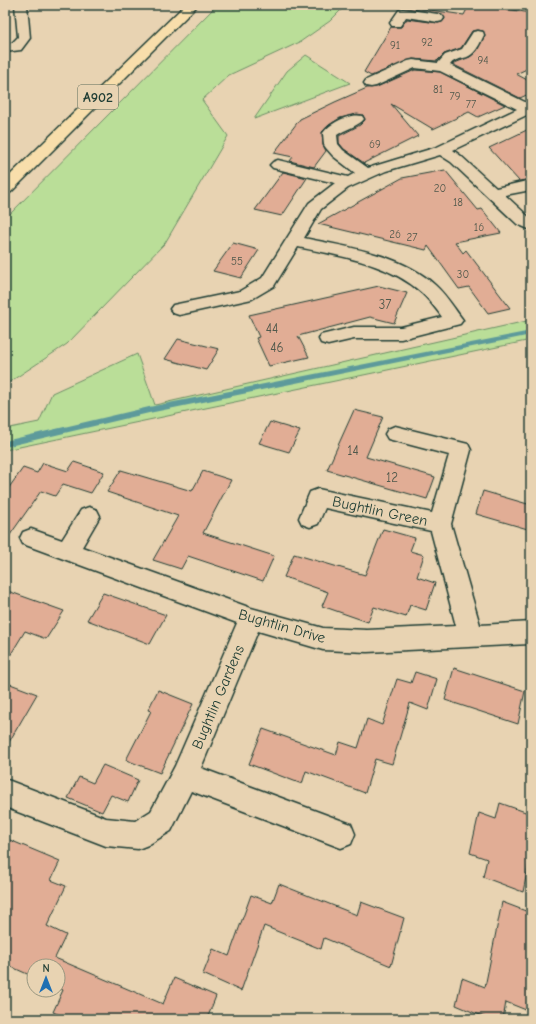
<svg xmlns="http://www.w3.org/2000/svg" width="536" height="1024" viewBox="0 0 536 1024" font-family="'Comic Neue',sans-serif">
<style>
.green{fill:#bade98;stroke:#6c8e66}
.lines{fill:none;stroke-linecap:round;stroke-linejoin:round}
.stream{fill:#5d9a9b;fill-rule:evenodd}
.building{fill:#e1ad95;stroke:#1f3d34}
.minor-casing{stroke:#1f3d34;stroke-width:3}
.major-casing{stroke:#1f3d34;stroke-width:3}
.minor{fill:#e8d3b2;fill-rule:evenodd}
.major{fill:#f8deab;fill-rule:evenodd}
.labels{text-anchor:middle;stroke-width:3;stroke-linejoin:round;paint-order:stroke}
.far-number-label{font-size:11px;fill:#50594c}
.number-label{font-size:13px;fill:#50594c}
.shield{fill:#e8d3b2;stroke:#5b6a5a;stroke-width:1}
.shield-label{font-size:14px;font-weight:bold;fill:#1f3d34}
.street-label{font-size:15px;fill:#1f3d34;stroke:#e8d3b2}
</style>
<rect width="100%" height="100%" fill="#e8d3b2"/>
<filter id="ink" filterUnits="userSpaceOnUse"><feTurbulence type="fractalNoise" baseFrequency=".025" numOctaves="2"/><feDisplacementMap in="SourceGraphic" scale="8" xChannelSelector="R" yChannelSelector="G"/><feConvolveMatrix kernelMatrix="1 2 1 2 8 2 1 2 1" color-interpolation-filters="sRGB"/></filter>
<g filter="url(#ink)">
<!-- green -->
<g class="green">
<path d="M217,5H346L330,21L300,42L229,75L202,100L228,136L165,243L67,344L5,385V219Z"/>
<path d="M306,55L350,83L254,119L287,71Z"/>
<path d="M531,320V340L5,450V429L39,422L52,393L137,354L155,405Z"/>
</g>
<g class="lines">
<!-- stream -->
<path class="stream" d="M531,331V335L149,413L5,447V441L149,407Z"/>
</g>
<!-- building -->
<g class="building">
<path d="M469,5H481L531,13V67L516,74L531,82V93L520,98L452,64L470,57L477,51L485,35L483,31L478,30L472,31L461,48L444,54L437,61L413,59L371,76L364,72L391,27H401L407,19L438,23L442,22L445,19L442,14L403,8L404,6L464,15Z"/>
<path d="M415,70L440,72L505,105L478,117L469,112L433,129L391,104L418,136L364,163L344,149L339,143V136L360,125L365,120L363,115L357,114L340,118L329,125L322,132L323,145L326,151L314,167L290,161L293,157L274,153L300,119L335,102L367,88L377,87Z"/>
<path d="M531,128V179L519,181L489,148Z"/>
<path d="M445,170L478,210L482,209L501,233L455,242L463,253L466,250L510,308L488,313L469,287L459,289L428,246L426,250L318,224L402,178Z"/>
<path d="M283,172L307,178L282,216L255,210Z"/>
<path d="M233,243L259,250L241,278L213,271Z"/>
<path d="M379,286L407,293L394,323L370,317L298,336L309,357L269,366L256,338L259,337L249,315Z"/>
<path d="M178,339L219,349L206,370L165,359Z"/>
<path d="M354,410L383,417L366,457L435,477L427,499L327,470Z"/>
<path d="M270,422L300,431L289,452L259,443Z"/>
<path d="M74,462L104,472L91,493L63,484L55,496L41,491L5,542V493L23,468L37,473L43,463L68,471Z"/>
<path d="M121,470L192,491L203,471L231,480L203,533L274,556L263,581L188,556L181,569L153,560L178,516L107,492Z"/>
<path d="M483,491L531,505V530L476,514Z"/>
<path d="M383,529L415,538L410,551L424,555L417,577L435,583L426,610L410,605L406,617L374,607L368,622L322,606L328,592L284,577L294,554L365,575Z"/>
<path d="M5,590L64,611L46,639L25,631L5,664Z"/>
<path d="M103,593L166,615L150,644L87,620Z"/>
<path d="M454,668L525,691L518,724L445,700Z"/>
<path d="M415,672L437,679L428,710L410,703L392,764L375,759L365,793L306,771L302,784L249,764L263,729L336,755L340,742L358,748L367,719L382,725L397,679L411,683Z"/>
<path d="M5,682L37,694L5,749Z"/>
<path d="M158,690L193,704L160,773L126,760L151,711L148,710Z"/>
<path d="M103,765L138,780L128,802L111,795L102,812L68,798L79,777L93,783Z"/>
<path d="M500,803L531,814V852L523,892L483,877L487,859L470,853L479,813L496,819Z"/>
<path d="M5,838L60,861L51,880L66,886L47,926L66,935L55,958L163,1004L174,978L216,996L207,1019H69L53,1012L63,990L58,988V966H34V977L5,964Z"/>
<path d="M279,884L357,915L361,902L404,918L391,966L324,938L321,949L264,926L241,991L203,974L213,949L229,956L251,895L272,903Z"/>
<path d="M502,902L531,913V981L526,1010L506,1002L503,1019H489L456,1005L462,978L485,987Z"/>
</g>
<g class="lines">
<defs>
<g id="minor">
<path d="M15,5H27L30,38L21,50L5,52V44L12,43L18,37Z"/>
<path d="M403,9L438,14L442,15L444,18L442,21L438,22L406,17L400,26H392L390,23L399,10Z"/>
<path d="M478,31L483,32L484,35C481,41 478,49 472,54C466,60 455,57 450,65L529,104H531V113L453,150L461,156L496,188L531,180V190L505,195L531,219V230L517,224L451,162L440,155L386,171L348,188L321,209L304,238C347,247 401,254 435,285C445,294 452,305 460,316L463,320L460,324L401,339H354L328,345L321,343L319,339L321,335L354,327H401L442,317C436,309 430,300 422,293C389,263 340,256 298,247L274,286L252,299L179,315L173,313L170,309L173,305L240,291L262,278L309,203L335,183L273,168L270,165L273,162L278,160L348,177L355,173L333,156L326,148L324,145L323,133C330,123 350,113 362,116L364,119C359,126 345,129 337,135L338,144L343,150L368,168L437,147L517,109L440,71L415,68L376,86L371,87L366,86L364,83L366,80L408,61L413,60L438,63L445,55L462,49L473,32Z"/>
<path d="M395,426L468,444L471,450L451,524L480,625L531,622V644L367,652L323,650L258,631L201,768L351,824L355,834L351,844L341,848L191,791L171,831L148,845L138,849L106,846L5,807V779L106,818L135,821L151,811L175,766L237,623L23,544L20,538L23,532L31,529L62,540L81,510L89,507L97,510L100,516L82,547L251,608L323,628L367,630L456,626L431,531L325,508L318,524L310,527L302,524L299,518L310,492L318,489L432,513L449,455L388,439L385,434L388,429Z"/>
</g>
<path id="major" d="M185,5H198L11,192L5,194V180Z"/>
</defs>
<!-- minor casing -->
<use href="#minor" class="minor-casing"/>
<!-- major casing -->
<use href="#major" class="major-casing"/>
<!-- minor -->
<use href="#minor" class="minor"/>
<!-- major -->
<use href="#major" class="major"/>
</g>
</g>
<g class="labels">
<!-- far-number labels -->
<g class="far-number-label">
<text x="427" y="46">92</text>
<text x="395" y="49">91</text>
<text x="483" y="64">94</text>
<text x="438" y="93">81</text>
<text x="455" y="100">79</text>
<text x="471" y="108">77</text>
<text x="375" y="148">69</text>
<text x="440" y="192">20</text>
<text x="458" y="206">18</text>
<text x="479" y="231">16</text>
<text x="395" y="238">26</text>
<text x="412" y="241">27</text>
<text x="237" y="265">55</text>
<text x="463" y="278">30</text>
</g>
<!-- number labels -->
<g class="number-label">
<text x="385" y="309">37</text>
<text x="272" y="333">44</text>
<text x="277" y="352">46</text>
<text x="353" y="455">14</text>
<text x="392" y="482">12</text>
</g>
<!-- shield labels -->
<rect class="shield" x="78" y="85" width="40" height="24" rx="3"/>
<g class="shield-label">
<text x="98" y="102">A902</text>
</g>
<!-- street labels -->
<g class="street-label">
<text transform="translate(380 511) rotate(12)" y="5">Bughtlin Green</text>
<text transform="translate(282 626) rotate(16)" y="5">Bughtlin Drive</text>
<text transform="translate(218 697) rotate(-67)" y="5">Bughtlin Gardens</text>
</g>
</g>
<!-- margin -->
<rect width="536" height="1024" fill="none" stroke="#e8d3b2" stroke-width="20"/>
<rect x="10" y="10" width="516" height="1004" fill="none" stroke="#1f3d34" stroke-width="1.5" filter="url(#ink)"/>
<!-- north arrow -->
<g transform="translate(46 978)"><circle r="19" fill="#e8d3b2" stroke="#989780"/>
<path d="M0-3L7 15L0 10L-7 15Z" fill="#1f6fb2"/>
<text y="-6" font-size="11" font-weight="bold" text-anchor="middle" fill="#1f3d34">N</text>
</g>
</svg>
